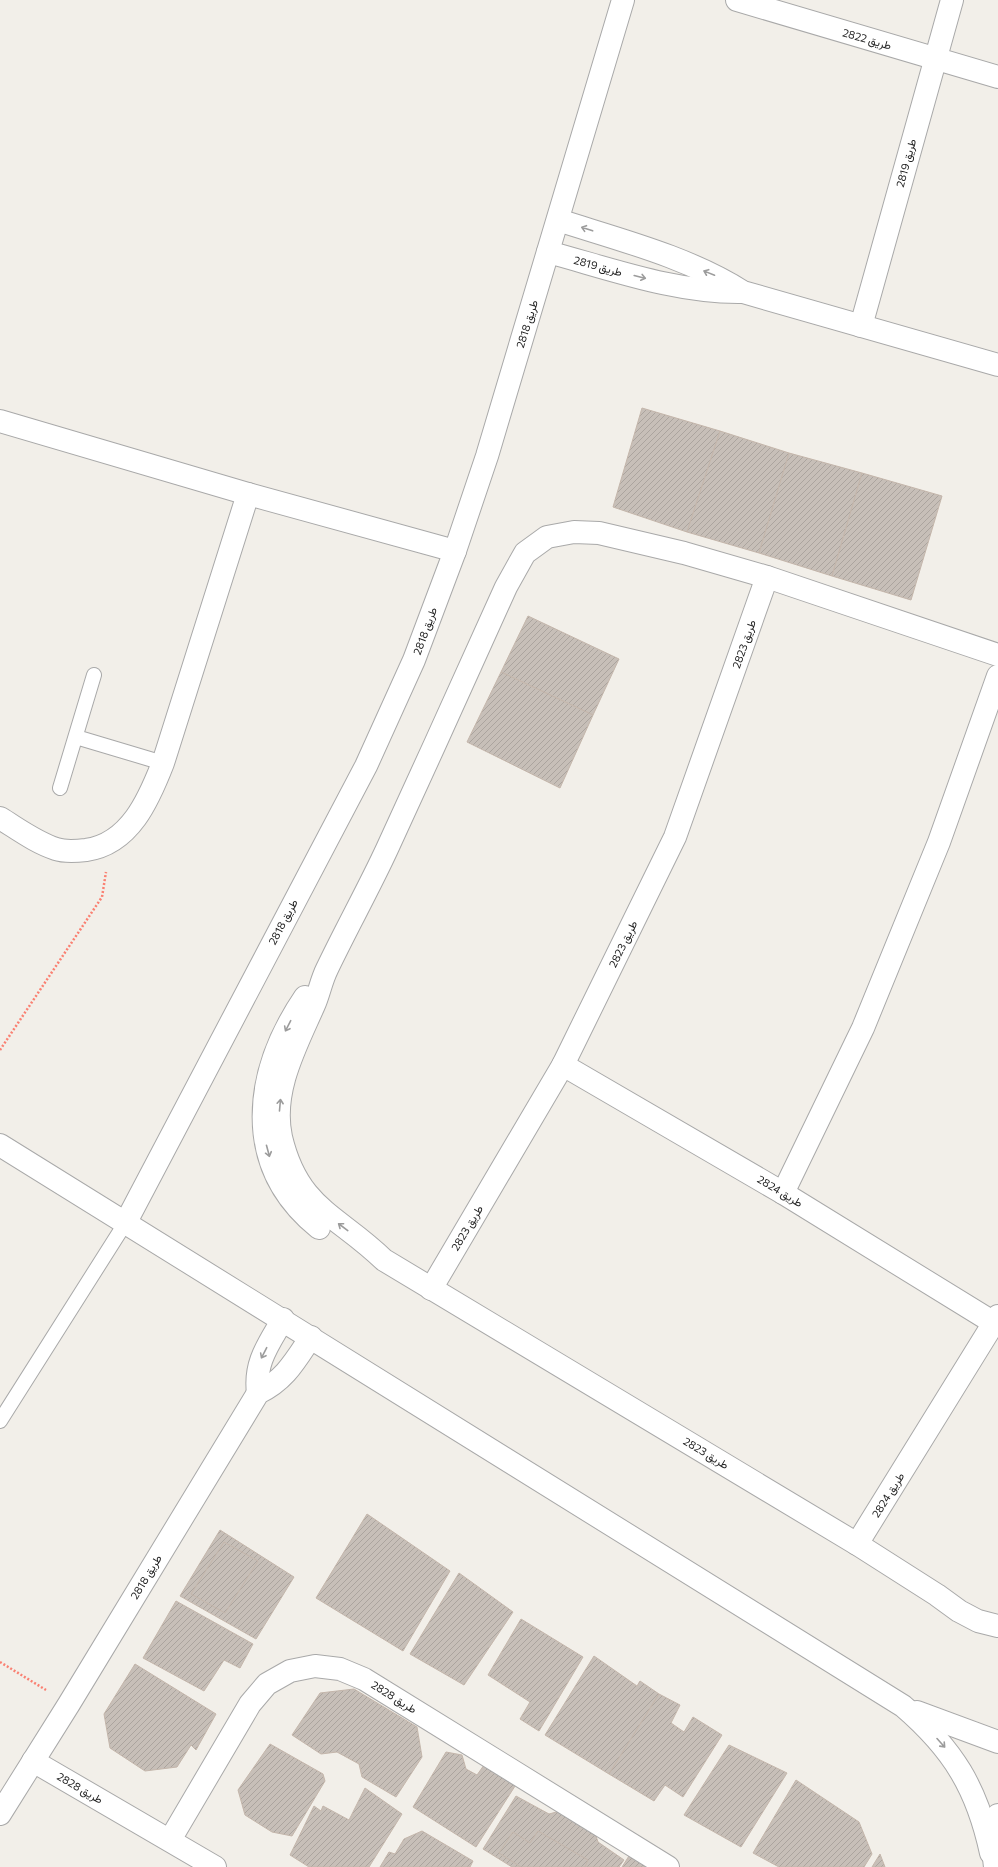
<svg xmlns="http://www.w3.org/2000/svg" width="998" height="1867" viewBox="0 0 998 1867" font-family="Commissioner,Vazirmatn,sans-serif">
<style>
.building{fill:url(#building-hatch);stroke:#c4b6ab}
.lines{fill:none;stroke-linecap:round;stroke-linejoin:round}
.service-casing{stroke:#a9a9a9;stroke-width:16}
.minor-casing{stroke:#a9a9a9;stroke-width:24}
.tertiary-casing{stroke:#a9a9a9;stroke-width:24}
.path{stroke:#fa8072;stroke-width:2.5;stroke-dasharray:2 2;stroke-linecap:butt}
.service{stroke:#fff;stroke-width:14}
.minor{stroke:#fff;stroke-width:22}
.tertiary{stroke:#fff;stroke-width:22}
.oneway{stroke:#9c9c9c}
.labels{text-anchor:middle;stroke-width:3.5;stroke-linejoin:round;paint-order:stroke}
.street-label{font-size:11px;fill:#222;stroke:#fff}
</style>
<defs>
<pattern id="building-hatch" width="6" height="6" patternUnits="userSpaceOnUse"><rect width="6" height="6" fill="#c7bfb8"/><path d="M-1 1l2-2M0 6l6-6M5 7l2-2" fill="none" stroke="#aba49e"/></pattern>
</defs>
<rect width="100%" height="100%" fill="#f2efe9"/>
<!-- building -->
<g class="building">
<path d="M642,408L720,431L687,532L613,507Z"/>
<path d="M720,431L789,453L759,553L687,532Z"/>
<path d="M789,453L862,473L832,576L759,553Z"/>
<path d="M862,473L942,496L911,600L832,576Z"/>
<path d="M528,616L619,659L593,715L501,672Z"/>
<path d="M501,672L593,715L560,788L467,742Z"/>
<path d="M367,1514L450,1571L403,1651L316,1598Z"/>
<path d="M220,1530L294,1577L256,1639L180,1596Z"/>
<path d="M224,1542L258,1561L225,1613L191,1594Z"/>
<path d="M459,1573L513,1612L464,1685L410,1654Z"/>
<path d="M176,1601L253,1644L240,1668L224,1660L204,1691L143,1658Z"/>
<path d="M521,1619L583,1657L539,1731L520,1719L530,1702L488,1675Z"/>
<path d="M594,1656L637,1686L640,1681L659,1694L609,1774L545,1735Z"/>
<path d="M135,1664L216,1714L196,1750L191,1745L177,1767L145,1771L110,1748L104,1714Z"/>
<path d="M354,1689L417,1727L422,1757L396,1797L362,1777L359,1764L337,1752L321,1754L292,1735L320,1693Z"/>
<path d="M659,1694L680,1705L671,1723L684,1732L693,1717L722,1735L683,1797L665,1785L654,1801L609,1774Z"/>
<path d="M270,1744L323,1774L325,1781L292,1836L272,1832L245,1815L238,1790Z"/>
<path d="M729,1745L787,1773L741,1847L684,1815Z"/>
<path d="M446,1752L462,1755L466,1769L477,1775L489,1758L517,1783L476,1847L413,1807Z"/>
<path d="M796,1780L859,1822L872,1854L864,1867H779L753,1853Z"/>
<path d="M365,1788L402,1814L369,1867H309L290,1855L314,1806L321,1811L323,1806L349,1820Z"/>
<path d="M516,1796L549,1814L560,1811L594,1830L598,1842L624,1860L619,1867H512L483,1849Z"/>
<path d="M422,1831L473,1861L470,1867H380L389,1852L395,1854L404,1839Z"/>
<path d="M538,1831L588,1860L585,1867H521L499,1853L513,1832L530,1843Z"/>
<path d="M634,1848L662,1867H622Z"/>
<path d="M880,1854L885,1867H872Z"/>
</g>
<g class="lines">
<defs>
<g id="service">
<path d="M76,737L163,763"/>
<path d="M60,788L94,675"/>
<path d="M0,1421L126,1222"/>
</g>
<g id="minor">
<path d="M737,0L998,77"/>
<path d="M558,220C620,240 688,257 743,292L998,365"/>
<path d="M548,252C611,269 676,293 742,292"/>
<path d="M861,326L952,0"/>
<path d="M0,421L248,494L455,551"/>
<path d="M998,655L767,577L684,553L599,533L574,532L547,537L525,553L506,587C467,674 427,762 387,849C368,890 346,929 327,969C321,981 319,994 314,1005C296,1046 271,1091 281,1137C298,1209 338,1215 384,1260L857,1544L937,1595L959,1611L978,1621L998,1626"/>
<path d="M0,818C18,829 35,842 56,849C65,852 77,851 86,850C130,844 149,799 163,763L248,494"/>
<path d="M305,997C254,1072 241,1165 319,1228"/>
<path d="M563,1065L783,1193L994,1323"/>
<path d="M0,1145L903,1706C953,1749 977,1788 991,1853"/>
<path d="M783,1193L863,1028L939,842L998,676"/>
<path d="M126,1222L366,766L414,660L455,551L487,456L623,0"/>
<path d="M431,1289L563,1065L675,837L767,577"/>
<path d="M258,1393C254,1362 269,1344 283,1319"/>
<path d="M857,1544L998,1316"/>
<path d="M917,1712L998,1742"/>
<path d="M33,1761L215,1867"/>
<path d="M0,1814L69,1704L258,1393C285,1380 295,1361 311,1337"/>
<path d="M170,1840L250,1704L267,1684L290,1671L315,1666L340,1669L364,1679L668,1867"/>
</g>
<path id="tertiary" d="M995,1867L992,1840L998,1815"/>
</defs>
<!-- service casing -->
<use href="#service" class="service-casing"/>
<!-- minor casing -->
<use href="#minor" class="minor-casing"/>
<!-- tertiary casing -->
<use href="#tertiary" class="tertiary-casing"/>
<!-- path -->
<g class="path">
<path d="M0,1050L102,897L106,872"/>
<path d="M0,1662L46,1690"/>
</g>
<!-- service -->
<use href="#service" class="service"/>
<!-- minor -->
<use href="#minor" class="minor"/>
<!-- tertiary -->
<use href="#tertiary" class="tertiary"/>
</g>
<!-- one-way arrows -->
<defs><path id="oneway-shaft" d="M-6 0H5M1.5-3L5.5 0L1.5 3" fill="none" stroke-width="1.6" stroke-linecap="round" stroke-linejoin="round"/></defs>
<g class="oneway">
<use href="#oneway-shaft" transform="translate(587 229) rotate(-162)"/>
<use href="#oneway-shaft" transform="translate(709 273) rotate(-158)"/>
<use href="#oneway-shaft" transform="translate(640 277) rotate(14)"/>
<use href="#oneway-shaft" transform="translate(288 1026) rotate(117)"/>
<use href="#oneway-shaft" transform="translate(280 1105) rotate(-85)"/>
<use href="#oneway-shaft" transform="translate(268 1151) rotate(75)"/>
<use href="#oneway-shaft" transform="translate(343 1227) rotate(-143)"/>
<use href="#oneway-shaft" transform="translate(264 1353) rotate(117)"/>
<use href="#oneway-shaft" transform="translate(941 1743) rotate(48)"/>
</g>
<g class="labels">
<!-- street labels -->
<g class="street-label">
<text transform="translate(867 39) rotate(16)" y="4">طريق 2822</text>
<text transform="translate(906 163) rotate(-75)" y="4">طريق 2819</text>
<text transform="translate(598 266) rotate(15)" y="4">طريق 2819</text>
<text transform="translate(527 324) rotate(-73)" y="4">طريق 2818</text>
<text transform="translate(425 631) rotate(-70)" y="4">طريق 2818</text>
<text transform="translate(744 644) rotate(-71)" y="4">طريق 2823</text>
<text transform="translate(283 922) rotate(-62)" y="4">طريق 2818</text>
<text transform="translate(623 944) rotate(-64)" y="4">طريق 2823</text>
<text transform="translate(780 1191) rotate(31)" y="4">طريق 2824</text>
<text transform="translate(467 1228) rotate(-59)" y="4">طريق 2823</text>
<text transform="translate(706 1453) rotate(31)" y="4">طريق 2823</text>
<text transform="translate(888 1495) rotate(-58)" y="4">طريق 2824</text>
<text transform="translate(146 1577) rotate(-59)" y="4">طريق 2818</text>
<text transform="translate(394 1697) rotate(32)" y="4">طريق 2828</text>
<text transform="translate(80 1788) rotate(30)" y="4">طريق 2828</text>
</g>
</g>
</svg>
